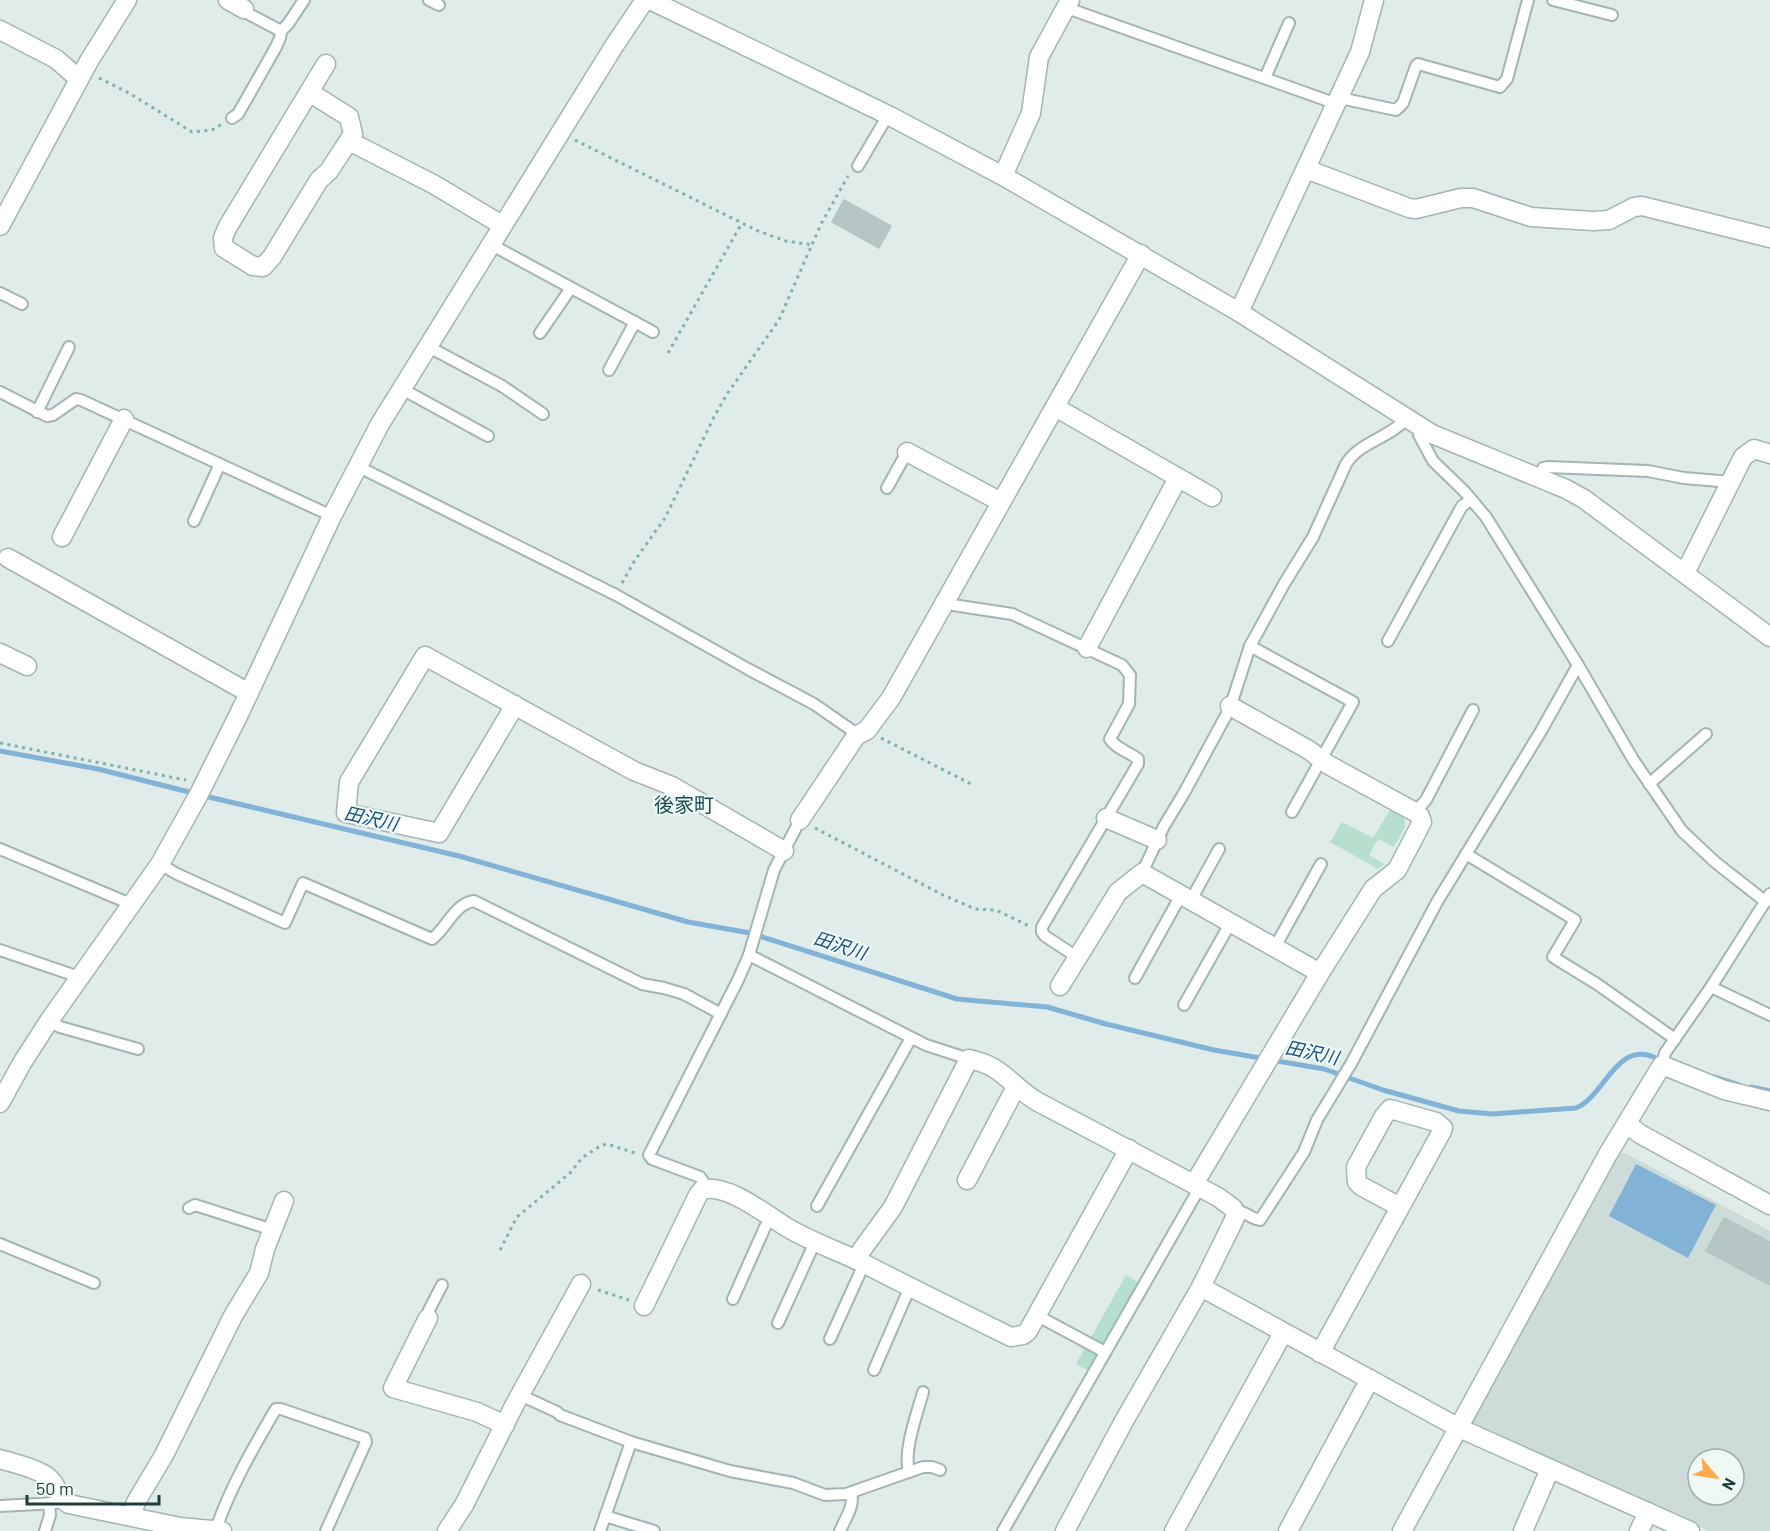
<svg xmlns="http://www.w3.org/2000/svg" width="1770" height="1531" viewBox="0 0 1770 1531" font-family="Barlow,'Noto Sans JP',sans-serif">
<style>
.built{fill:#cddcd9;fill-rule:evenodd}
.green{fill:#b6dfcd}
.water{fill:#82b2d6}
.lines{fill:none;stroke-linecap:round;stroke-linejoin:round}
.stream{stroke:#82b2d6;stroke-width:5}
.building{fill:#b4c7c4;stroke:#b1c6c3;stroke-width:1.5}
.service-casing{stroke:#a2b4b3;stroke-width:14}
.minor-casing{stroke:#a2b4b3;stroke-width:21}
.tertiary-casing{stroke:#a2b4b3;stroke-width:21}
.path{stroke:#7db2b0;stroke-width:3;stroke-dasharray:3 4.5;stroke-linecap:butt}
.service{stroke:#fff;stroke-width:10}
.minor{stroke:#fff;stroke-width:18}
.tertiary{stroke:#fff;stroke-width:18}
.labels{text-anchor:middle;stroke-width:4.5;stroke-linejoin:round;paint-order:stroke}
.water-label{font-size:18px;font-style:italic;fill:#144f7e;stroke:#f0f8f6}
.quarter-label{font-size:20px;fill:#194f51;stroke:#f0f8f6}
</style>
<rect width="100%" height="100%" fill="#dfecea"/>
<!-- built -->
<path class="built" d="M1625,1153L1770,1231V1531H1709L1469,1422L1617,1154ZM1698,1459H1734V1495H1698Z"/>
<!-- green -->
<g class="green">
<path d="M1390,810L1404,818L1405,826L1394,847L1378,839L1369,855L1384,864L1378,869L1330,842L1342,822L1373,838Z"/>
<path d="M1126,1275L1140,1283L1089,1371L1076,1364Z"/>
</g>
<!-- water -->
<path class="water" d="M1636,1164L1716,1205L1688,1258L1609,1216Z"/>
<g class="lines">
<!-- stream -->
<g class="stream">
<path d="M0,751L98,769L209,797L459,856L688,922L750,933L957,999L1047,1007L1106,1024L1214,1050L1324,1069L1383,1090L1459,1111L1493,1114L1576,1108C1605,1096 1617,1039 1656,1058"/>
<path d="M1714,1077L1739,1085"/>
<path d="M1751,1087L1770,1091"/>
</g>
</g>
<!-- building -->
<g class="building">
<path d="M844,200L891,226L879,248L832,222Z"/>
<path d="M1724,1218L1770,1242V1285L1706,1251Z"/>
</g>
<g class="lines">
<defs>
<g id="service">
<path d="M429,0L439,5"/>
<path d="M1553,0L1612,15"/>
<path d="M1067,8L1337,104"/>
<path d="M244,9L245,12L281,31L288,24L304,0"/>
<path d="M1265,78L1289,23"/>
<path d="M1340,98L1396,110L1403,103L1416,66L1418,64L1500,87L1507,79L1528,0"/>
<path d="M232,118L238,114L276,47L280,38L281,31"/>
<path d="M858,166L888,115"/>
<path d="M490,244L653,332"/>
<path d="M0,293L22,304"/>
<path d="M540,333L571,288"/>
<path d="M427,346L502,386L543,414"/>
<path d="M609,370L635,322"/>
<path d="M402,389L488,436"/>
<path d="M0,392L47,416L53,415L76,399L81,400L332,516"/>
<path d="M37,412L69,347"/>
<path d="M1423,428L1419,435L1433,461L1464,491L1486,517L1578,665L1634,761L1682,831L1715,862L1766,902"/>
<path d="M357,466L616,595L748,669L814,704L850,729L856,736"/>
<path d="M1539,478L1543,468L1548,467L1648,471L1684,478L1731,482"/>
<path d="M887,488L907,452"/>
<path d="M194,521L220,464"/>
<path d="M945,601L953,605L1012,614L1122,665L1130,675L1129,704L1110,739C1115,748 1129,752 1138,759V764L1042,927V932L1045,936L1077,957"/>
<path d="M1388,641L1462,506L1471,500"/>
<path d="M1250,646L1353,702L1292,812"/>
<path d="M1649,784L1706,734"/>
<path d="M1415,812L1426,800L1473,710"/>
<path d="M0,849L126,902L131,906"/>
<path d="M1466,854L1575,920L1553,957L1597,984L1675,1039"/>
<path d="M160,864L177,874L285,923L303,883L432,939C446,929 455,903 474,901L642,984L664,988L684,994L721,1014"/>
<path d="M1142,873L1164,826L1184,793L1230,708L1250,646L1284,584L1313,537L1346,464C1358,443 1390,438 1407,418"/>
<path d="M1191,900L1219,849"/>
<path d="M1275,947L1321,864"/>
<path d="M0,950L79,977"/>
<path d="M749,955L926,1045L969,1059"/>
<path d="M1135,978L1181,895"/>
<path d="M1711,987L1770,1015"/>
<path d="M1184,1005L1231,922"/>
<path d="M49,1021L60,1027L138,1049"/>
<path d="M1662,1065L1665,1053L1711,987L1770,894"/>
<path d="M707,1188L700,1177L652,1159L649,1155L738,980L749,955L774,870L800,820"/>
<path d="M817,1206L911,1038"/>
<path d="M189,1208L195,1205L273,1230"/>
<path d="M1235,1211C1245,1210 1250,1219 1260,1220L1304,1152L1317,1120L1352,1062L1437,902L1541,731L1578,665"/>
<path d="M0,1244L94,1283"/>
<path d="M733,1299L765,1227L772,1217"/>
<path d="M1036,1315L1105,1352"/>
<path d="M428,1318L429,1310L442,1285"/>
<path d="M778,1323L815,1242"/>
<path d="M830,1339L864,1264"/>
<path d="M874,1370L910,1287"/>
<path d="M520,1395L557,1412L560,1415L631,1442L730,1471L793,1483L825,1495L846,1494L923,1467H932L940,1470"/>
<path d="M909,1472C903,1451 917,1414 923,1392"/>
<path d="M0,1506L56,1503L62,1499"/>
<path d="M605,1516L654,1531"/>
<path d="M216,1529C230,1488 252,1450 274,1412L276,1409H281L365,1438L366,1442L326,1531"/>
<path d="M45,1531L50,1515L49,1503"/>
<path d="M600,1531L631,1442"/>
<path d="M840,1531C845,1519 855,1505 851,1493"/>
<path d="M1003,1531L1200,1187"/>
</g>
<g id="minor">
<path d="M228,0L244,9"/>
<path d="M650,0L888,115L1003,176L1239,312L1432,434L1566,489L1584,499L1770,637"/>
<path d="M0,30L56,59L79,79"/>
<path d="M309,92L349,117L353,134L329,171L319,180L272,257L263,267L253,266L224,248L223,238L227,228L326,64"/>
<path d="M349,141L433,184L502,225"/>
<path d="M1306,169L1409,208L1416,209L1461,198H1473L1531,217L1593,221L1609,220L1634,207L1642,206L1770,238"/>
<path d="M1003,176L1031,113L1039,57L1070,0"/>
<path d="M0,226L89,61L127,0"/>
<path d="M1239,312L1360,52L1374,0"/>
<path d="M1055,407L1212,497"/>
<path d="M907,452L1001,502"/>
<path d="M62,537L124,419"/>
<path d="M8,558L249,693"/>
<path d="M1685,573L1743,457L1754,449L1770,454"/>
<path d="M1087,648L1178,478"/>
<path d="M0,653L27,666"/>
<path d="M515,705L439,833L346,813L349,782L425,656L634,771L672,786L784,851"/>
<path d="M1106,818L1157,840"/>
<path d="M800,820L856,736L867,730L891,698L1141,254"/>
<path d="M1060,986L1118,892L1142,873L1320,973"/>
<path d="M0,1103L22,1063L49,1021L160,864L199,794L239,714L332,516L380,424L614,46L645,0"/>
<path d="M967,1180L1016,1087"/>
<path d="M1194,1184L1320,973L1373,889L1397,870L1422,822L1420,816L1415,812L1327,764L1309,750L1230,706"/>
<path d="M856,1260L861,1251L893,1207L969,1059C1004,1066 1009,1085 1038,1102L1218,1197L1233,1208L1236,1215L1234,1220L1201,1287L1124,1421L1065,1531"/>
<path d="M1201,1287L1459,1428L1690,1531"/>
<path d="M644,1306L698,1195L702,1190C726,1182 768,1216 788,1228C810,1241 835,1250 859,1261C909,1287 960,1312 1011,1337L1023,1335L1028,1331L1129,1149"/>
<path d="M428,1318L393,1388L477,1412L505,1425"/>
<path d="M1320,1353L1442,1131L1443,1128L1436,1122L1390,1109L1384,1116L1356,1167L1357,1182L1361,1186L1400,1207"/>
<path d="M0,1459C13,1463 39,1469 49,1478C58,1485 58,1499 69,1504L180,1527L222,1531"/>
<path d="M131,1516L136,1502L164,1455L233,1316L259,1273L265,1249L284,1201"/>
<path d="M447,1531L464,1505L515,1404L581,1284"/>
<path d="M1174,1531L1283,1333"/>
<path d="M1288,1531L1370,1379"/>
<path d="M1402,1531L1608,1154L1662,1065L1724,1090L1770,1101"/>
<path d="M1523,1531L1550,1469"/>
<path d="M1639,1531L1648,1512"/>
</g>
<path id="tertiary" d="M1627,1124L1640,1134L1770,1205"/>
</defs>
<!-- service casing -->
<use href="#service" class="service-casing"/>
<!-- minor casing -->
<use href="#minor" class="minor-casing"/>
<!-- tertiary casing -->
<use href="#tertiary" class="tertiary-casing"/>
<!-- path -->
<g class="path">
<path d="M99,78L129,93L192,132L212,130L222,124"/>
<path d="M575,140L758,231L786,241L813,245"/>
<path d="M668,353L742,223"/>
<path d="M622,583L635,560L665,518L714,417L727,394L779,320L821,224L848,176"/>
<path d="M881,738L973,785"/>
<path d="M0,743L186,780"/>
<path d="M815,828L941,894L975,909L996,910L1029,926"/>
<path d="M500,1250L517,1217L570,1173L582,1158L600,1146L607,1144L635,1153"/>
<path d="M598,1290L629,1300"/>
</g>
<!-- service -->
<use href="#service" class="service"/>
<!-- minor -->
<use href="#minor" class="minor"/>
<!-- tertiary -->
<use href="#tertiary" class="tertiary"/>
</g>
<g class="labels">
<!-- water labels -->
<g class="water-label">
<text transform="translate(371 819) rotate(13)" y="6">田沢川</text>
<text transform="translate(840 946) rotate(18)" y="6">田沢川</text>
<text transform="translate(1312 1053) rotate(12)" y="6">田沢川</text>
</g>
<!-- quarter labels -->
<g class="quarter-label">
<text x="684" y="812">後家町</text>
</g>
</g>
<!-- north arrow -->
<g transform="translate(1716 1477) rotate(119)"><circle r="28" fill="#f0f8f6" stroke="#9cadac" stroke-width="1.5"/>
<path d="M0-4.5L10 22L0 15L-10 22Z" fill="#fda94c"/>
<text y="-9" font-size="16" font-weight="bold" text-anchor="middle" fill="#1f3d3d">N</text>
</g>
<!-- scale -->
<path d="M27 1495v9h132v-9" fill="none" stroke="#1f3d3d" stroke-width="3"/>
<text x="36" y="1495" font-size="18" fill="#1f3d3d" stroke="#f0f8f6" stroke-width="4.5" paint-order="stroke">50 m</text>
</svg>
